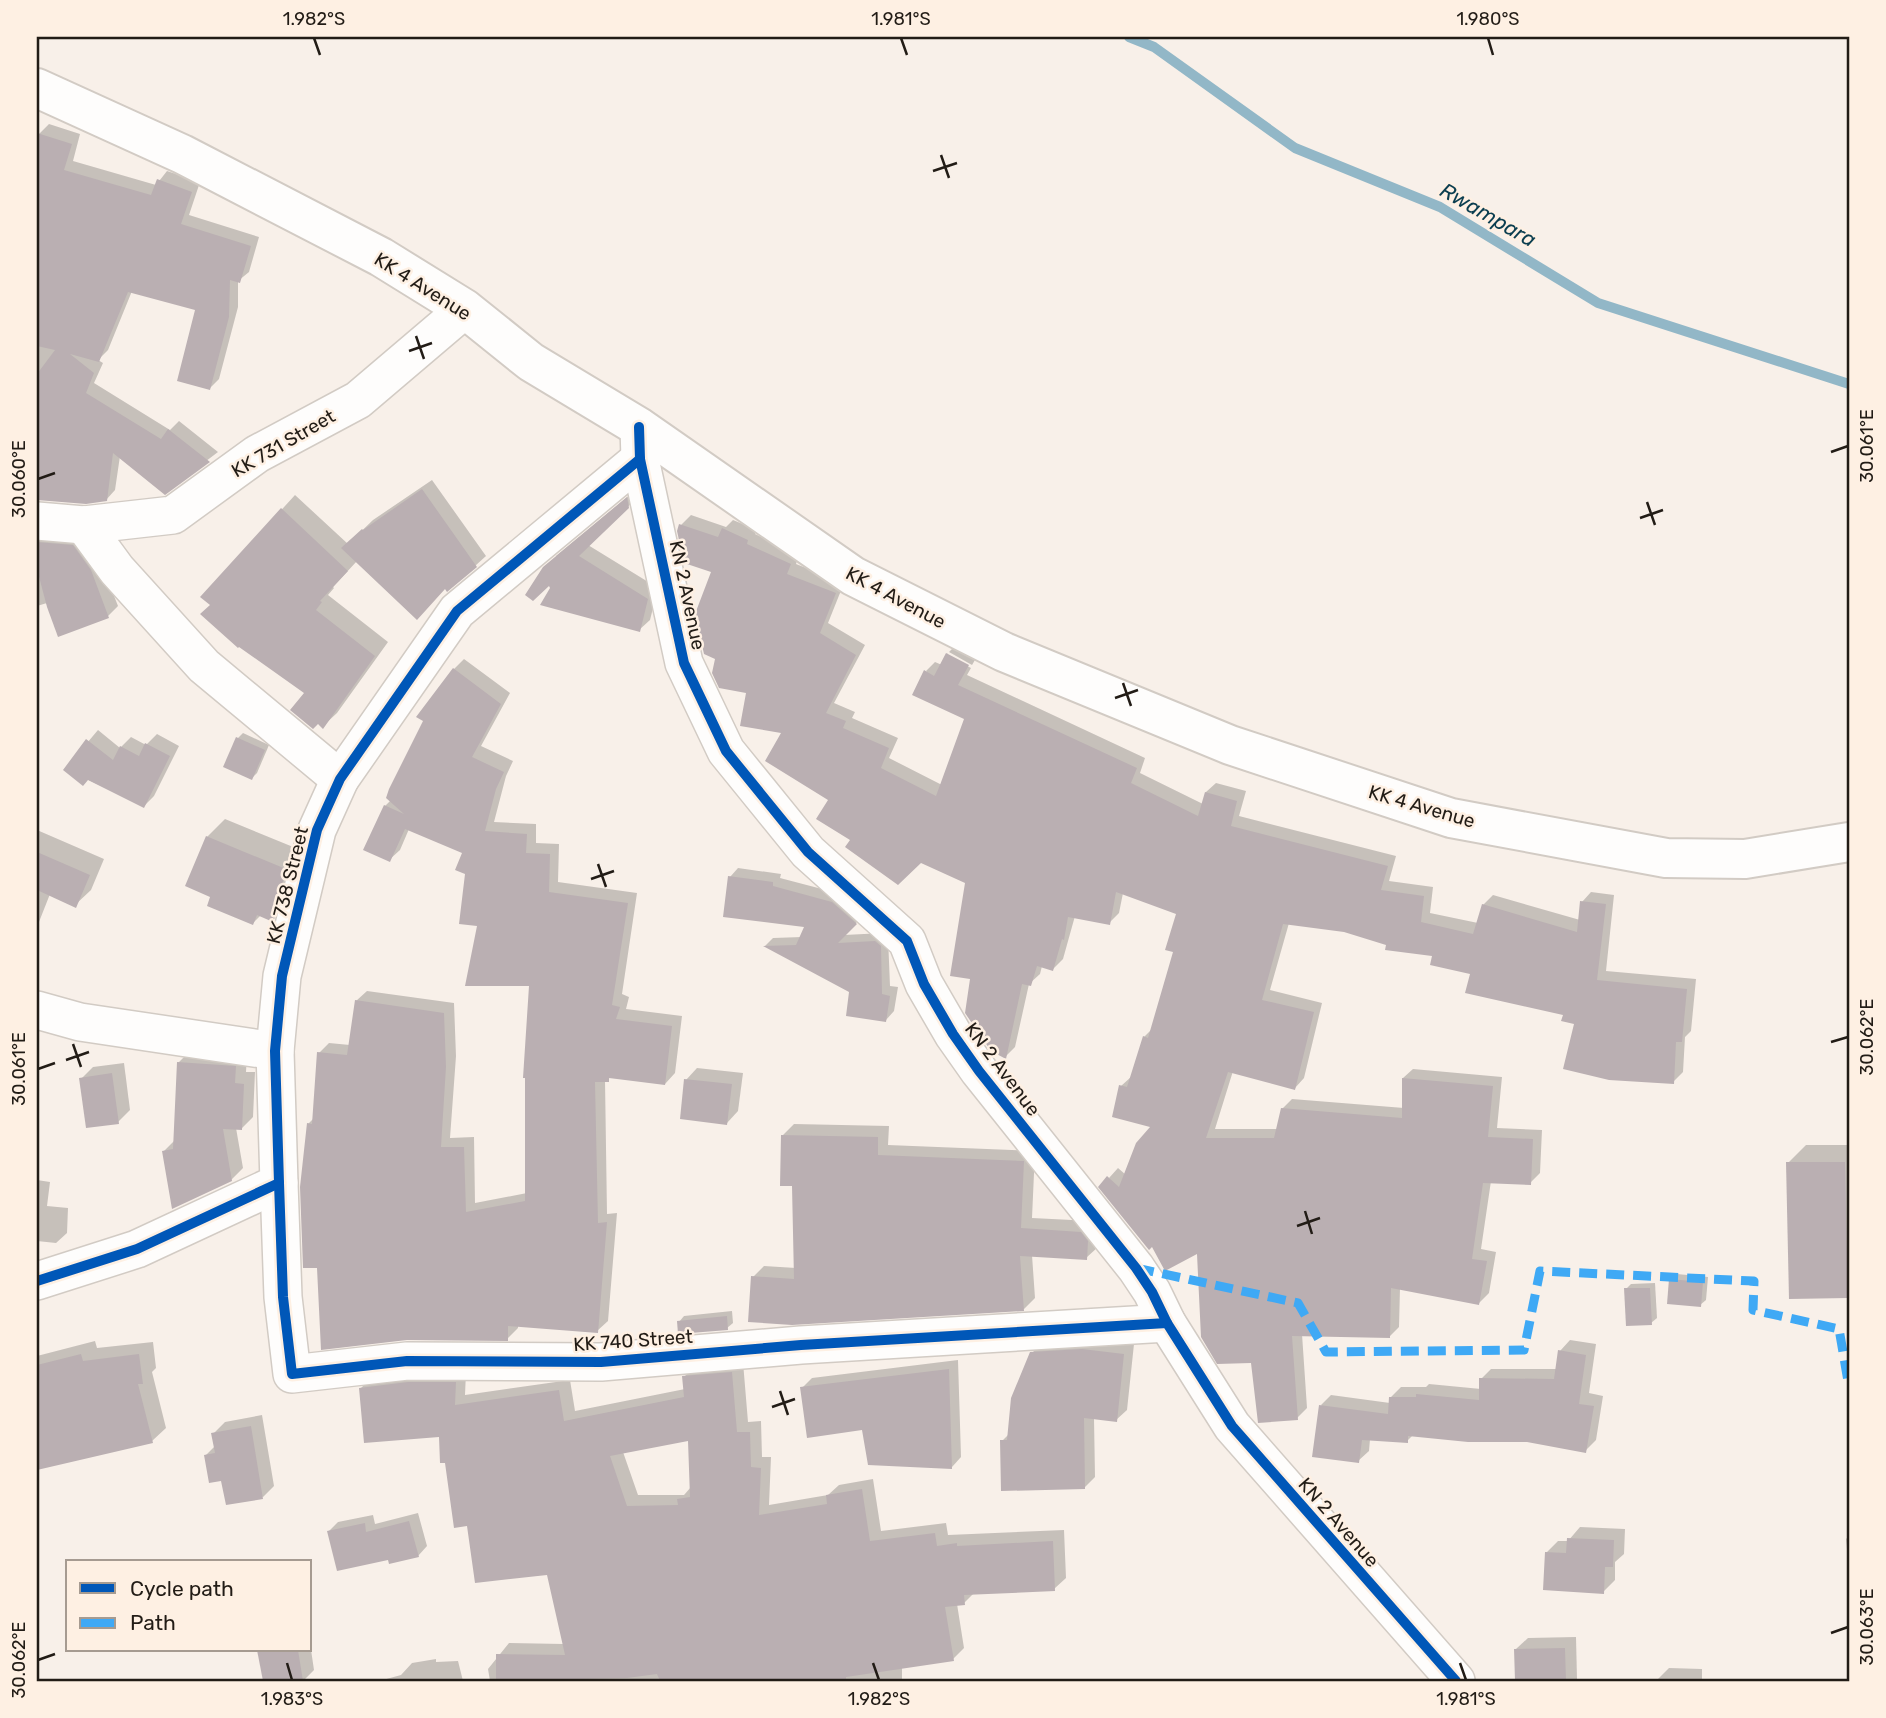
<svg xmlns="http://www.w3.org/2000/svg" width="1886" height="1718" viewBox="0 0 1886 1718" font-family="Rubik,sans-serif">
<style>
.shadow{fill:#0003;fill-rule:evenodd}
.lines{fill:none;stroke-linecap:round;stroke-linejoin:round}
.stream{stroke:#92b7c7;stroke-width:10}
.building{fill:#baafb2;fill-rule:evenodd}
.minor-casing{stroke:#d2cbc4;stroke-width:40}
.major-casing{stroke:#d2cbc4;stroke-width:42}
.minor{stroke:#fefdfc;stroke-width:37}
.major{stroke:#fefdfc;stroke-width:38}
.quiet{stroke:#3fa9f5;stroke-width:9;stroke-dasharray:18 9;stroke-linecap:butt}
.cycleway-casing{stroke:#fef0e3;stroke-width:15}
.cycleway{stroke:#0057b8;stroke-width:10}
.ticks{fill:none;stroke:#221c16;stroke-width:2.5}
.labels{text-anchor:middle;stroke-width:5;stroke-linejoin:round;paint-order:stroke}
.street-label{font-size:19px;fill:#221c16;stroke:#fef0e3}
.water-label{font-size:21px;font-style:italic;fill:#0b3e50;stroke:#fef0e3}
.neatline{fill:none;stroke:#221c16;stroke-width:2.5}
.ticks-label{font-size:18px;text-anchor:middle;fill:#221c16}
</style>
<rect width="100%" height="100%" fill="#f8f0e9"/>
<!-- shadow -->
<g class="shadow">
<path d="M49,124L80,134L73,161L156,185L167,171L200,182L189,215L259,237L249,272L238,281V307L219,379L210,388L197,309L132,291L108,350L98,360L103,363L94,383L170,430L179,421L218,452L164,493L120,456L115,490L106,500L86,502L37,499V310L53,273L50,248L37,244V143L39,134Z"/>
<path d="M432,480L486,556L475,566L445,587L357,561L333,587L334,588L328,595L388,642L337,713L323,726L307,693L203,596L295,495L348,544L373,520Z"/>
<path d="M637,489L639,496L588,545L658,588L650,620L639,630L553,587L556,556Z"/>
<path d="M691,515L726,527L733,520L757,530L755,534L799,555L796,564L844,583L828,623L865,645L834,703L855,712L852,718L898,738L889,758L942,785L966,718L926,671L935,662L942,665L948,653V656L971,668L967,675L1145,758L1140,773L1203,804L1206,792L1216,783L1246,791L1239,816L1396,856L1389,881L1433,887L1430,913L1478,923L1483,905L1493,895L1580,920L1582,902L1591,892L1614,895L1606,971L1696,979L1691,1031L1685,1037L1683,1072L1673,1082L1565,1013L1434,954L1388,944L1344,930L1289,923L1270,990L1322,1003L1304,1078L1295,1088L1233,1071L1215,1129H1278L1282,1109L1292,1099L1404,1108L1403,1078L1413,1069L1502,1077L1497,1128L1542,1130L1540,1173L1530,1183L1491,1181L1481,1249L1496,1252L1489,1293L1479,1303L1400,1288L1399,1327L1389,1337L1302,1334L1307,1408L1297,1418L1253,1361L1199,1251L1152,1244L1109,1178L1118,1168L1126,1175L1153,1126L1121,1086L1131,1077L1144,1037L1152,1029L1176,951L1179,913L1123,893L1119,913L1109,923L1075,916L1063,959L1053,969L1042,966L1040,974L1029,984L1015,1047L1005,1057L972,978L967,882L920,861L852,840L831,799L784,732L717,657L713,571L681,525Z"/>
<path d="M37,536H83L100,560L118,606L108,616L47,603L37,606Z"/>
<path d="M957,644L978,655L972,665L949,652Z"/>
<path d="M464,659L510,693L481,746L513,761L506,776L494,822L536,824V843L559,844L558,882L637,893L622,994L629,997L626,1009L682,1016L675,1073L665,1084L612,1077L605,1080L607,1214L617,1213L608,1321L597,1331L518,1325V1328L507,1339L308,1124L314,1118L319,1053L329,1043L350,1045L356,1001L367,991L454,1003L456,1056L450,1138L474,1137L475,1203L527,1193L531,984L480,925L466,873L464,852L409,829L400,850L389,860L385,806L391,800L454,669Z"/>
<path d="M98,730L120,748L131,737L146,745L157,734L179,746L154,796L144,806L65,769Z"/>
<path d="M243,733L269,745L257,773L252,778L238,738Z"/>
<path d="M225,819L303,851L291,902L273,920L261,915L253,923L213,896L207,837Z"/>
<path d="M37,830L104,859L91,890L75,905L50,894L37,927Z"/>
<path d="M738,868L781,874L780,878L841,894L864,915L844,935L884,933L888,937L890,986L898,987L894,1011L886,1020L851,992L765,946L773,938L802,937L807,926L730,877Z"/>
<path d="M190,1051L247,1055L246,1072H255L253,1117L241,1129L236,1128L243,1168L231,1180L164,1151L175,1140L178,1063Z"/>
<path d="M124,1063L130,1110L118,1122L81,1079L93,1067Z"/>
<path d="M697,1068L743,1073L738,1111L727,1123L686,1080Z"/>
<path d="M794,1124L889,1126L888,1145L1035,1151L1032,1218L1092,1221L1098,1247L1086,1258L1032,1255L1035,1298L1024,1309L753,1277L764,1266L796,1268L794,1184L783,1135Z"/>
<path d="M1806,1145H1849V1294L1847,1296L1788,1163Z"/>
<path d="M37,1180L50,1182L47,1206L68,1208L67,1233L56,1243L37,1241Z"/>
<path d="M1677,1274L1708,1277L1706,1300L1700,1305L1671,1279Z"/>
<path d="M1655,1283L1657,1318L1651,1323L1626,1289L1631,1284Z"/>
<path d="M732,1311L733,1323L727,1328L679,1322L684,1316Z"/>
<path d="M1094,1339L1134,1344L1127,1410L1116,1420L1094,1418L1095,1477L1084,1488L1002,1441L1009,1434L1032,1353L1043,1342Z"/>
<path d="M1570,1340L1596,1344L1589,1393L1603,1396L1596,1440L1585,1451L1527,1440L1413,1435L1407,1441L1370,1439L1369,1451L1358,1461L1321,1405L1331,1395L1390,1403L1391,1397L1401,1387H1426L1429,1384L1481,1389V1379L1491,1369H1557L1560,1351Z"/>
<path d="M95,1341L97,1348L153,1342L156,1368L152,1372L166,1428L152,1441L37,1468V1356Z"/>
<path d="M958,1360L961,1457L952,1467L802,1388L812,1378Z"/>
<path d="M743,1362L748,1422L761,1421L762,1457H771L769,1505L828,1495L839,1485L873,1479L881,1531L946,1523L948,1535L1064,1530L1066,1578L1054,1589L974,1593L964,1603L957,1604L964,1648L953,1659L902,1667V1681H490L488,1669L509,1643L564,1644L548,1573L469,1524L446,1461L441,1435L361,1388L372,1377L466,1372L465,1395L570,1380L575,1411L685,1389L684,1377L695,1366ZM690,1439L691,1487L684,1495H638L623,1452Z"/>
<path d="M262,1415L274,1486L263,1497L223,1479L206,1455L215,1446L213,1434L225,1422Z"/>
<path d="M418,1513L427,1546L418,1556L389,1558L329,1531L338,1522L373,1515L375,1524Z"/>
<path d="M1580,1527L1625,1529L1624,1554L1615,1562V1580L1603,1592L1546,1553L1558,1541H1568Z"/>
<path d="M1849,1536V1569L1846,1539Z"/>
<path d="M1576,1637L1577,1679L1574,1681H1517L1516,1649L1528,1638Z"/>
<path d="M310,1643L314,1670L303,1681H264L259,1650H310Z"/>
<path d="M436,1659V1662L458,1661L463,1681H379L401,1675L412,1663Z"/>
<path d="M1669,1668L1702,1669V1681H1656Z"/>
</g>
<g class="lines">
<!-- stream -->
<path class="stream" d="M1129,37L1154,47L1295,148L1440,207L1598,303L1849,384"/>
</g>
<!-- building -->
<g class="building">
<path d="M37,133L72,144L64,170L151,195L157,179L192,192L181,224L251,246L240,283L230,280L229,317L210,390L177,381L195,310L128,292L99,362L70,354L94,373L86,393L161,439L168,429L210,462L165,495L113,453L107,501L86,504L37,500V374L55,350L37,346Z"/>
<path d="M422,489L477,567L447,592L445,589L417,620L341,548L362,529L363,530Z"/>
<path d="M627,497L629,508L579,556L648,599L640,632L540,605L550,588L549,586L533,601L525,595L543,567Z"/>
<path d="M281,508L348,571L320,601L322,602L316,610L375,656L323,729L318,724L313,729L290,710L304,693L239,647L238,648L200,614L210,605L200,597Z"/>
<path d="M679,524L718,537L722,528L748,540L747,544L791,564L787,574L836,593L820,633L856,655L826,713L846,721L843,728L889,748L881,768L936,796L964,719L912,695L924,670L934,676L946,653L969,665L958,685L1137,768L1131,783L1198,816L1205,792L1237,801L1231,826L1388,866L1381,890L1424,896L1421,922L1473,934L1482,904L1577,932L1580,901L1606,904L1597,980L1687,989L1682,1042H1676L1674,1084L1609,1080L1563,1069L1574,1024L1561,1021L1563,1015L1465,993L1470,974L1430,965L1432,956L1385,950L1386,945L1344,932L1283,924L1262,1000L1314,1012L1295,1090L1228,1072L1206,1138H1274L1281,1108L1402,1118V1078L1493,1086L1488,1137L1533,1139L1531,1185L1483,1183L1472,1259L1487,1261L1479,1305L1391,1288L1390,1338L1292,1336L1298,1420L1258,1423L1251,1363L1217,1364L1201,1337L1197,1254L1165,1271L1152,1247L1149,1250L1098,1187L1107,1176L1119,1187L1136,1143L1150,1127L1112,1117L1119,1085L1127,1087L1143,1036L1148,1038L1173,952L1165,950L1176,914L1116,892L1110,925L1068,917L1064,940L1062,939L1053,971L1037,966L1031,986L1022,984L1006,1059L991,1051L965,1013L970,979L950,976L965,883L921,863L898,885L845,847L850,840L816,819L828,800L765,761L781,733L740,726L746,693L719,688L712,673L715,659L704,654L695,614L711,572L684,563L677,531Z"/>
<path d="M37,542L73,545L91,570L109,618L58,637L47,607L37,569Z"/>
<path d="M453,668L501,704L472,757L504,772L496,789L485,831L527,834L526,853L550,854L549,892L628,903L612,1005L620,1007L616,1019L672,1026L665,1085L609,1078V1082H595L598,1223L607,1222L598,1333L508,1326V1341L407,1340L321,1350L317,1268H303L300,1187L307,1123L312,1124L317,1052L347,1055L355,1000L444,1013L446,1067L441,1147H464L466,1212L525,1201V1078H523L529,986H465L477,926L459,924L465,874L455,870L462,853L405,829L390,862L363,850L384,805L404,814L386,798L389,789L423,721L416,717Z"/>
<path d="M236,737L265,750L252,780L223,767Z"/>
<path d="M86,739L113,760L120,746L139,756L145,743L170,756L144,808L88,780L83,786L63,770Z"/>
<path d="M206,836L286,869L273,922L257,915L253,925L207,906L210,897L185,886Z"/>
<path d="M37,852L90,875L76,908L37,890Z"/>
<path d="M728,876L773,882V886L832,902L857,924L838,943L875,941L881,946L882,994L890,996L886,1022L846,1016L849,992L763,946L796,945L804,927L723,917Z"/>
<path d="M177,1062L236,1066L235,1083L244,1084L242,1130L223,1129L232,1181L172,1209L162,1151L173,1149Z"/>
<path d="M112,1073L119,1124L86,1128L79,1078Z"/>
<path d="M684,1079L732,1084L727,1125L680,1119Z"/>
<path d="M781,1135L878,1137V1155L1024,1161L1021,1228L1081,1232L1088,1241L1087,1260L1020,1256L1024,1311L792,1325L748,1322L751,1276L794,1279L792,1186H780Z"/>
<path d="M1786,1162H1845L1848,1298L1789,1299Z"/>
<path d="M1669,1279L1703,1282L1701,1307L1667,1304Z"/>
<path d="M1624,1288H1650L1652,1325L1626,1326Z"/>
<path d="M727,1316L728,1330L678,1334L677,1321Z"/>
<path d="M1082,1349L1124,1354L1117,1422L1084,1418L1085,1489L1001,1491L1000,1440H1007L1011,1398L1030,1352Z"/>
<path d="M1558,1350L1586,1355L1579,1404L1594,1406L1586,1453L1527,1442H1468L1408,1436V1443L1362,1440L1359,1463L1312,1457L1319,1405L1388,1414L1389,1397H1416V1394L1479,1400V1378L1554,1379Z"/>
<path d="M81,1354L83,1361L139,1354L143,1384H138L153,1443L37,1470V1365Z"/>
<path d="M949,1369L952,1469L868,1465L862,1430L807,1438L800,1387Z"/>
<path d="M732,1372L737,1432H750L751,1467L761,1468L759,1515L827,1504L826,1495L862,1489L870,1541L935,1533L937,1546L957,1543V1546L1053,1541L1055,1591L964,1595L965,1605L945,1607L954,1661L846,1677V1679L821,1681H660L657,1674L627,1678L496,1681V1654L565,1655L547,1575L475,1583L467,1526L454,1528L445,1463H440L439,1437L364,1443L359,1388L408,1382H456L455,1405L559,1390L564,1421L684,1397L682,1376ZM688,1441L690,1497L677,1499L678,1505L627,1506L610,1456Z"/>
<path d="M251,1426L263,1499L226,1505L221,1481L209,1483L204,1455L215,1453L211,1433Z"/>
<path d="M409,1521L419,1557L389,1564L388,1560L337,1571L327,1531L365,1523L366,1532Z"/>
<path d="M1567,1538L1614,1540L1613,1567H1605L1604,1594L1543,1590L1545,1552L1566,1553Z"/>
<path d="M1565,1648L1566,1681H1515L1514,1649Z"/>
<path d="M257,1650H298L303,1681H263Z"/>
</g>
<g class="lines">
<defs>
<g id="minor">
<path d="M639,427L640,459L684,663L726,751L808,852L907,941L924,984L953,1034L979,1071L1136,1268L1152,1292L1167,1323L1232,1426L1456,1681"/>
<path d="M37,521L84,525L173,515L257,454L358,400L465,309"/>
<path d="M84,525L117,570L204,666L340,779"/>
<path d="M37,1010L80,1022L275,1051"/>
<path d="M279,1183L283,1297L292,1374L407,1361L601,1362L801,1345L1167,1323"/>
<path d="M37,1281L137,1249L279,1183L275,1051L282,976L317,830L340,779L457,611L640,459"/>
</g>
<path id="major" d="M37,88L182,154L381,257L465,309L531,362L639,427L853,576L1004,652L1230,745L1451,818L1666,858L1745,859L1849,842"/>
</defs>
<!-- minor casing -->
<use href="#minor" class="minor-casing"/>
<!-- major casing -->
<use href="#major" class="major-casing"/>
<!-- minor -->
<use href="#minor" class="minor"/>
<!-- major -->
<use href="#major" class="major"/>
<!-- quiet -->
<path class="quiet" d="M1136,1268L1298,1303L1326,1352L1524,1350L1540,1271L1754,1281L1753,1310L1839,1329L1849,1387"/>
<defs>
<g id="cycleway">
<path d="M639,427L640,459L684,663L726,751L808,852L907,941L924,984L953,1034L979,1071L1136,1268L1152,1292L1167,1323L1232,1426L1456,1681"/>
<path d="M279,1183L283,1297L292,1374L407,1361L601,1362L801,1345L1167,1323"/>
<path d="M37,1281L137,1249L279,1183L275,1051L282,976L317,830L340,779L457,611L640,459"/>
</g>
</defs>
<!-- cycleway casing -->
<use href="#cycleway" class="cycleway-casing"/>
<!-- cycleway -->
<use href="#cycleway" class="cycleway"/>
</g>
<!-- ticks -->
<path class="ticks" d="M314,38L320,55M901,38L907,55M1488,38L1493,55M941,155L949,178M933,171L957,163M416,336L424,359M409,351L432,343M1831,452L1848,446M38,479L55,473M1647,502L1655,525M1640,518L1663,510M1123,683L1131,706M1115,698L1138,690M598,864L606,887M591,879L614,871M1831,1042L1848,1037M73,1044L81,1067M66,1060L89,1052M38,1069L55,1063M1305,1211L1312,1234M1297,1226L1320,1218M780,1391L788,1415M772,1407L795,1399M1831,1633L1848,1627M38,1660L55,1654M287,1663L292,1680M873,1663L879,1680M1460,1663L1466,1680"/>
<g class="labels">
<!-- street labels -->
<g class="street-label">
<text transform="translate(423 286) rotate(32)" y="7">KK 4 Avenue</text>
<text transform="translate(283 443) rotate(-30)" y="7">KK 731 Street</text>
<text transform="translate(688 595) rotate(78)" y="7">KN 2 Avenue</text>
<text transform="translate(896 597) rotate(28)" y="7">KK 4 Avenue</text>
<text transform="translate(1422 806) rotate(16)" y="7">KK 4 Avenue</text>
<text transform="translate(287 885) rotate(-76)" y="7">KK 738 Street</text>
<text transform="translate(1003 1069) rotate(53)" y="7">KN 2 Avenue</text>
<text transform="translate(633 1340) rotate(-4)" y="7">KK 740 Street</text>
<text transform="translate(1339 1522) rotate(49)" y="7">KN 2 Avenue</text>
</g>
<!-- water labels -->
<g class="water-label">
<text transform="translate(1488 215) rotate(30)" y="7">Rwampara</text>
</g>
</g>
<!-- border -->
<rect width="1886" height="1718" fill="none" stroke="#fef0e3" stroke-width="77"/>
<!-- legend -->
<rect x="66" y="1560" width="245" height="91" fill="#fef0e3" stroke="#a69b91" stroke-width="2"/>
<rect x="80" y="1583" width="35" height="10" fill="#0057b8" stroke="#a69b91" stroke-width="2"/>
<text x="130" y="1596" font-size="21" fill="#221c16">Cycle path</text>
<rect x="80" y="1618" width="35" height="10" fill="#3fa9f5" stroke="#a69b91" stroke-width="2"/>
<text x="130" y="1630" font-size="21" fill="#221c16">Path</text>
<rect x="38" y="38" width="1810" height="1642" class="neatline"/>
<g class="ticks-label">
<text x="314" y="25">1.982°S</text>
<text x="901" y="25">1.981°S</text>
<text x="1488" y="25">1.980°S</text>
<text transform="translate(1867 446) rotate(-90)" y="6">30.061°E</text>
<text transform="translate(19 479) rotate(-90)" y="6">30.060°E</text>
<text transform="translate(1867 1037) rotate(-90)" y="6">30.062°E</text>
<text transform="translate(19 1069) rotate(-90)" y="6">30.061°E</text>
<text transform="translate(1867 1627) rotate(-90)" y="6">30.063°E</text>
<text transform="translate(19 1660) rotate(-90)" y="6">30.062°E</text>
<text x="292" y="1705">1.983°S</text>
<text x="879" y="1705">1.982°S</text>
<text x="1466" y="1705">1.981°S</text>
</g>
</svg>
